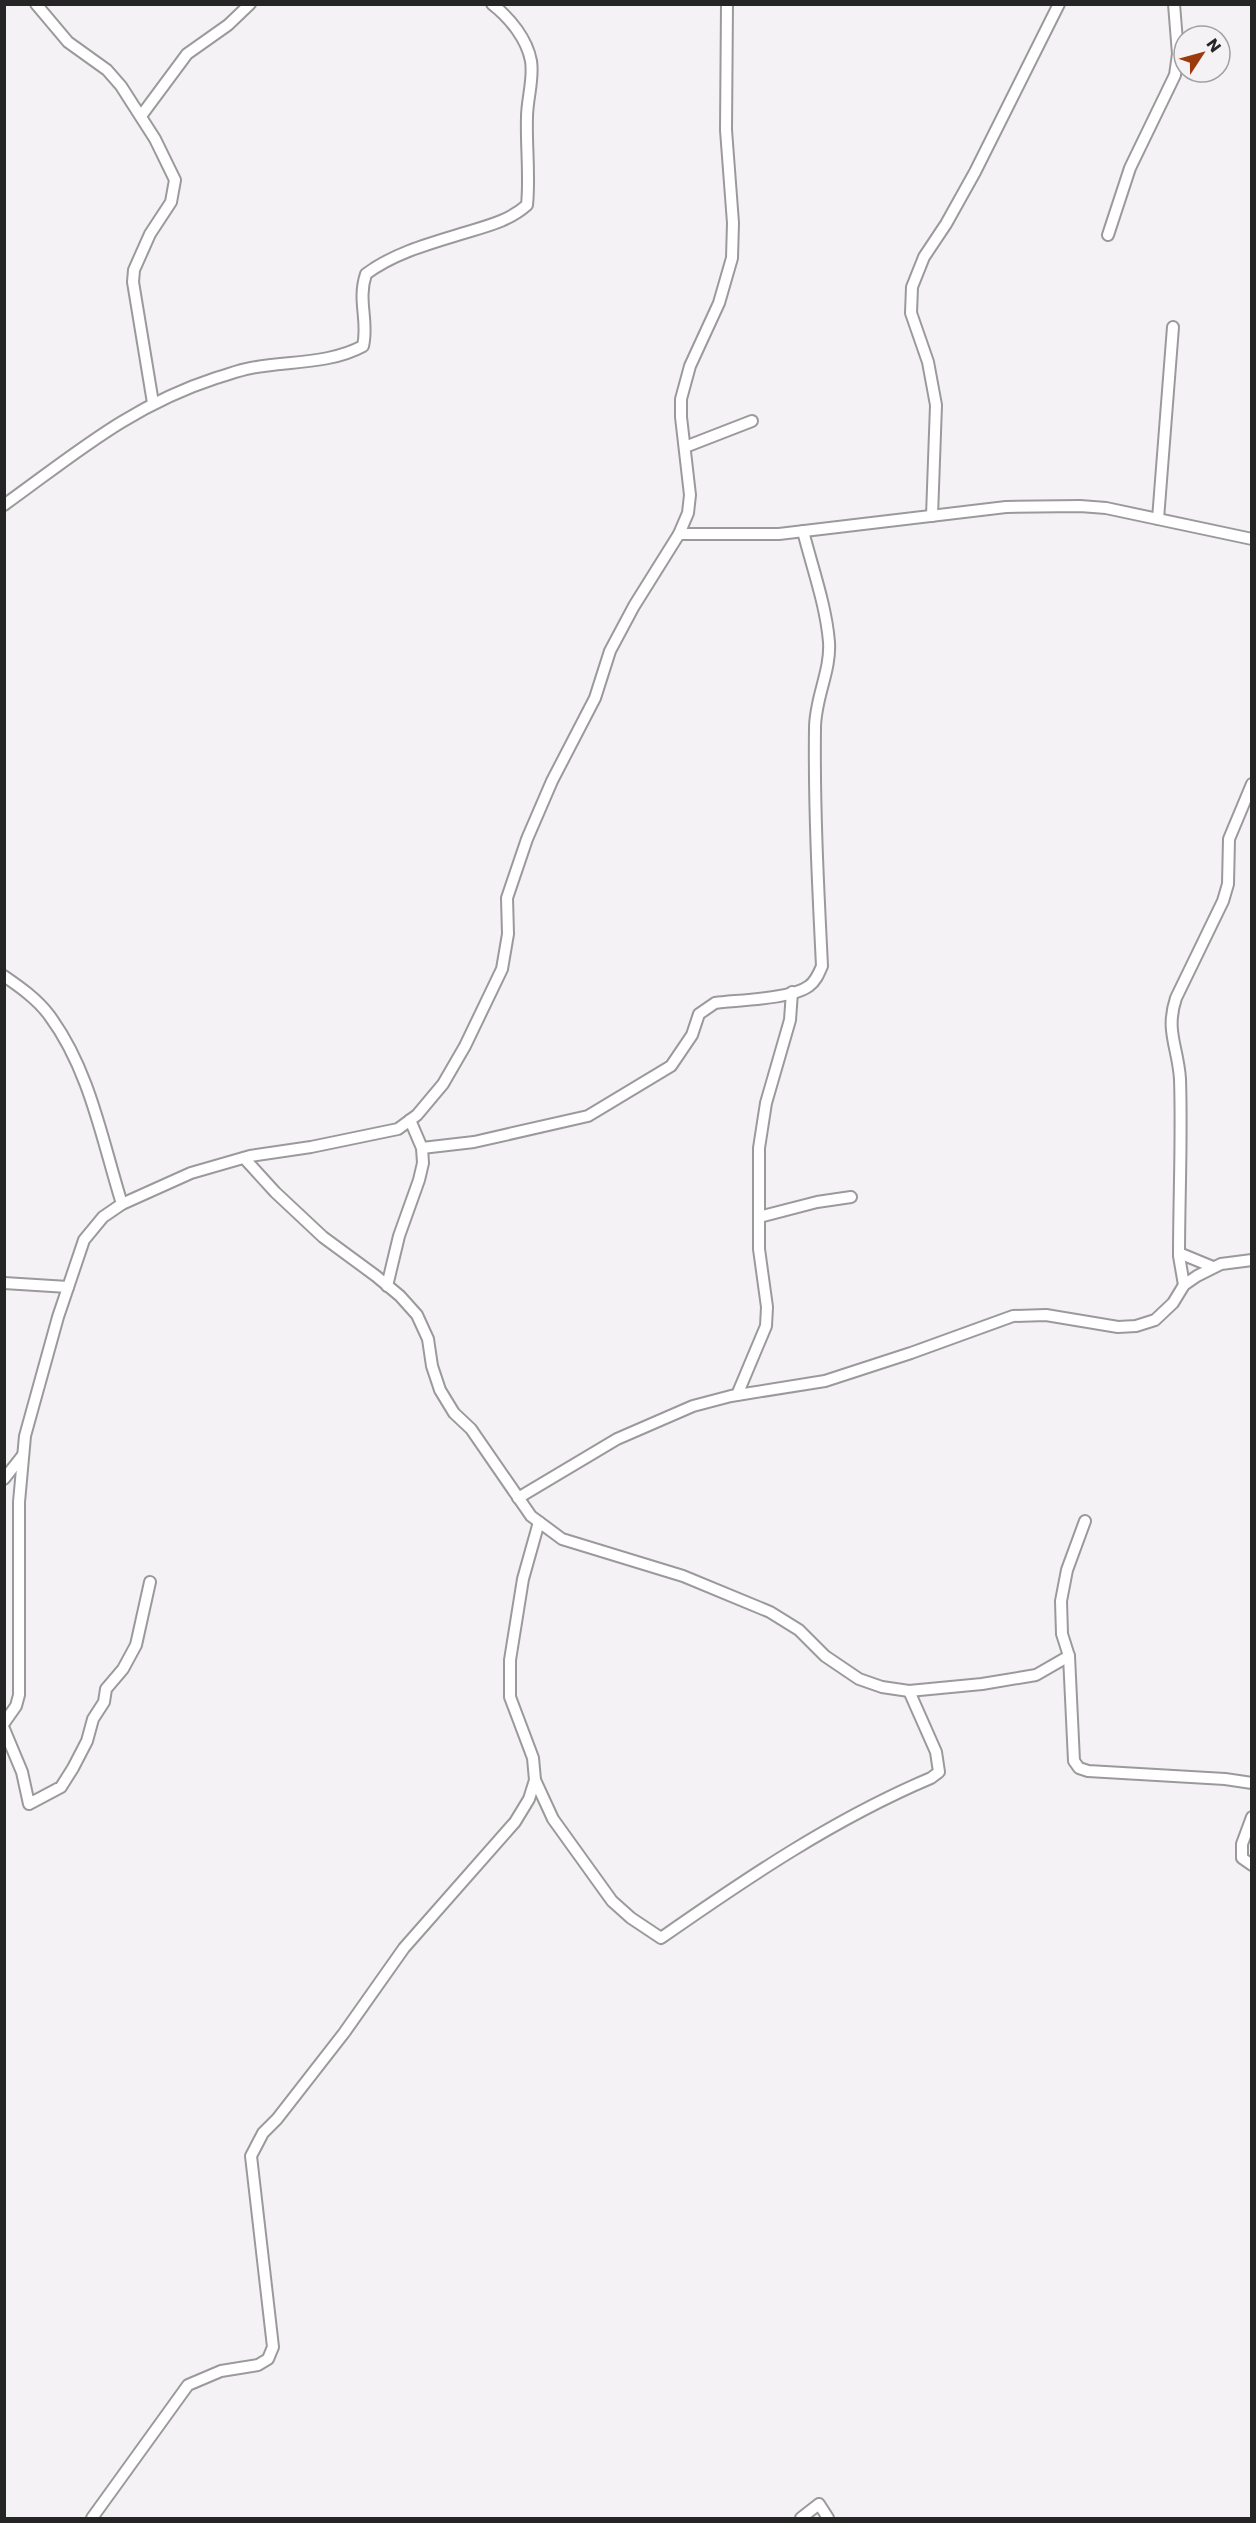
<svg xmlns="http://www.w3.org/2000/svg" width="1256" height="2523" viewBox="0 0 1256 2523" font-family="Poppins,sans-serif">
<style>
.lines{fill:none;stroke-linecap:round;stroke-linejoin:round}
.minor-casing{stroke:#9c999d;stroke-width:14}
.minor{stroke:#fff;stroke-width:10}
</style>
<rect width="100%" height="100%" fill="#f5f2f6"/>
<g class="lines">
<defs>
<g id="minor">
<path d="M36,4L68,42L107,70L121,86L155,139L175,180L171,202L150,234L134,270L133,282L153,403"/>
<path d="M141,116L187,54L228,25L250,4"/>
<path d="M1108,235L1130,168L1175,75L1178,54L1174,4"/>
<path d="M685,447L752,421"/>
<path d="M4,505C75,454 130,406 216,378C227,375 239,370 251,368C288,361 330,364 363,346C369,321 357,301 366,274C394,253 431,243 464,233C487,226 509,221 527,205C530,176 526,146 527,117C527,99 534,79 531,61C527,39 510,18 492,4"/>
<path d="M932,516L936,405L928,362L911,313L912,287L924,257L946,224L975,172L1059,4"/>
<path d="M1158,519L1173,327"/>
<path d="M679,534H779L1006,507L1080,506L1106,508L1252,539"/>
<path d="M4,976C20,987 37,999 49,1015C90,1070 102,1140 122,1204"/>
<path d="M422,1148L474,1142L588,1116L671,1066L692,1035L699,1014L715,1003C738,1000 792,999 809,986C816,981 819,973 822,966C818,886 814,807 815,728C815,698 831,671 829,642C826,605 812,567 803,531"/>
<path d="M244,1158L275,1192L323,1237L376,1276L400,1296L417,1315L428,1339L432,1366L440,1390L454,1413L471,1429L531,1516L562,1539L683,1576L770,1612L799,1630L825,1656L859,1679L882,1687L909,1691L982,1684L1036,1675L1069,1656"/>
<path d="M759,1217L817,1202L851,1197"/>
<path d="M1179,1253L1213,1267"/>
<path d="M4,1283L68,1287"/>
<path d="M1184,1285L1179,1256C1179,1197 1182,1138 1180,1079C1178,1047 1165,1031 1176,998L1223,901L1228,884L1229,839L1252,784"/>
<path d="M387,1286L399,1236L419,1180L423,1163L422,1148L410,1120"/>
<path d="M737,1395L766,1326L767,1307L759,1249V1148L766,1103L790,1020L792,992"/>
<path d="M4,1479L23,1455"/>
<path d="M518,1498L617,1439L693,1406L731,1396L825,1381L911,1353L1013,1316L1046,1315L1118,1327L1136,1326L1155,1320L1173,1303L1184,1285L1197,1276L1221,1264L1252,1260"/>
<path d="M1085,1521L1067,1570L1061,1601L1062,1634L1069,1656L1074,1761L1079,1768L1088,1771L1225,1779L1252,1783"/>
<path d="M4,1723L16,1706L19,1695V1502L25,1436L58,1317L84,1240L103,1217L122,1204L191,1173L250,1156L311,1147L398,1129L417,1115L443,1084L465,1046L502,969L508,934L507,898L527,839L552,781L595,698L610,651L634,606L679,534L688,513L690,495L681,417V399L690,366L719,303L732,258L733,223L726,130L727,4"/>
<path d="M4,1729L22,1772L29,1804L61,1787L73,1768L87,1741L93,1719L104,1702L106,1689L123,1669L136,1645L150,1582"/>
<path d="M535,1780L553,1819L612,1901L631,1918L661,1938C747,1878 834,1819 931,1778L939,1772L936,1752L909,1691"/>
<path d="M1252,1817L1242,1844V1858L1252,1865"/>
<path d="M92,2518L188,2385L221,2371L258,2365L268,2359L273,2347L251,2156L263,2133L277,2119L344,2033L404,1948L515,1822L529,1799L535,1780L533,1758L510,1697V1660L523,1579L539,1522"/>
<path d="M801,2518L819,2504L828,2518"/>
</g>
</defs>
<!-- minor casing -->
<use href="#minor" class="minor-casing"/>
<!-- minor -->
<use href="#minor" class="minor"/>
</g>
<!-- border -->
<rect width="1256" height="2523" fill="none" stroke="#262526" stroke-width="12"/>
<!-- north arrow -->
<g transform="translate(1202 54) rotate(54)"><circle r="28" fill="#f5f2f6" stroke="#a2a0a3" stroke-width="1.5"/>
<path d="M0-4.5L10 22L0 15L-10 22Z" fill="#9e390c"/>
<text y="-9" font-size="16" font-weight="bold" text-anchor="middle" fill="#262526">N</text>
</g>
</svg>
